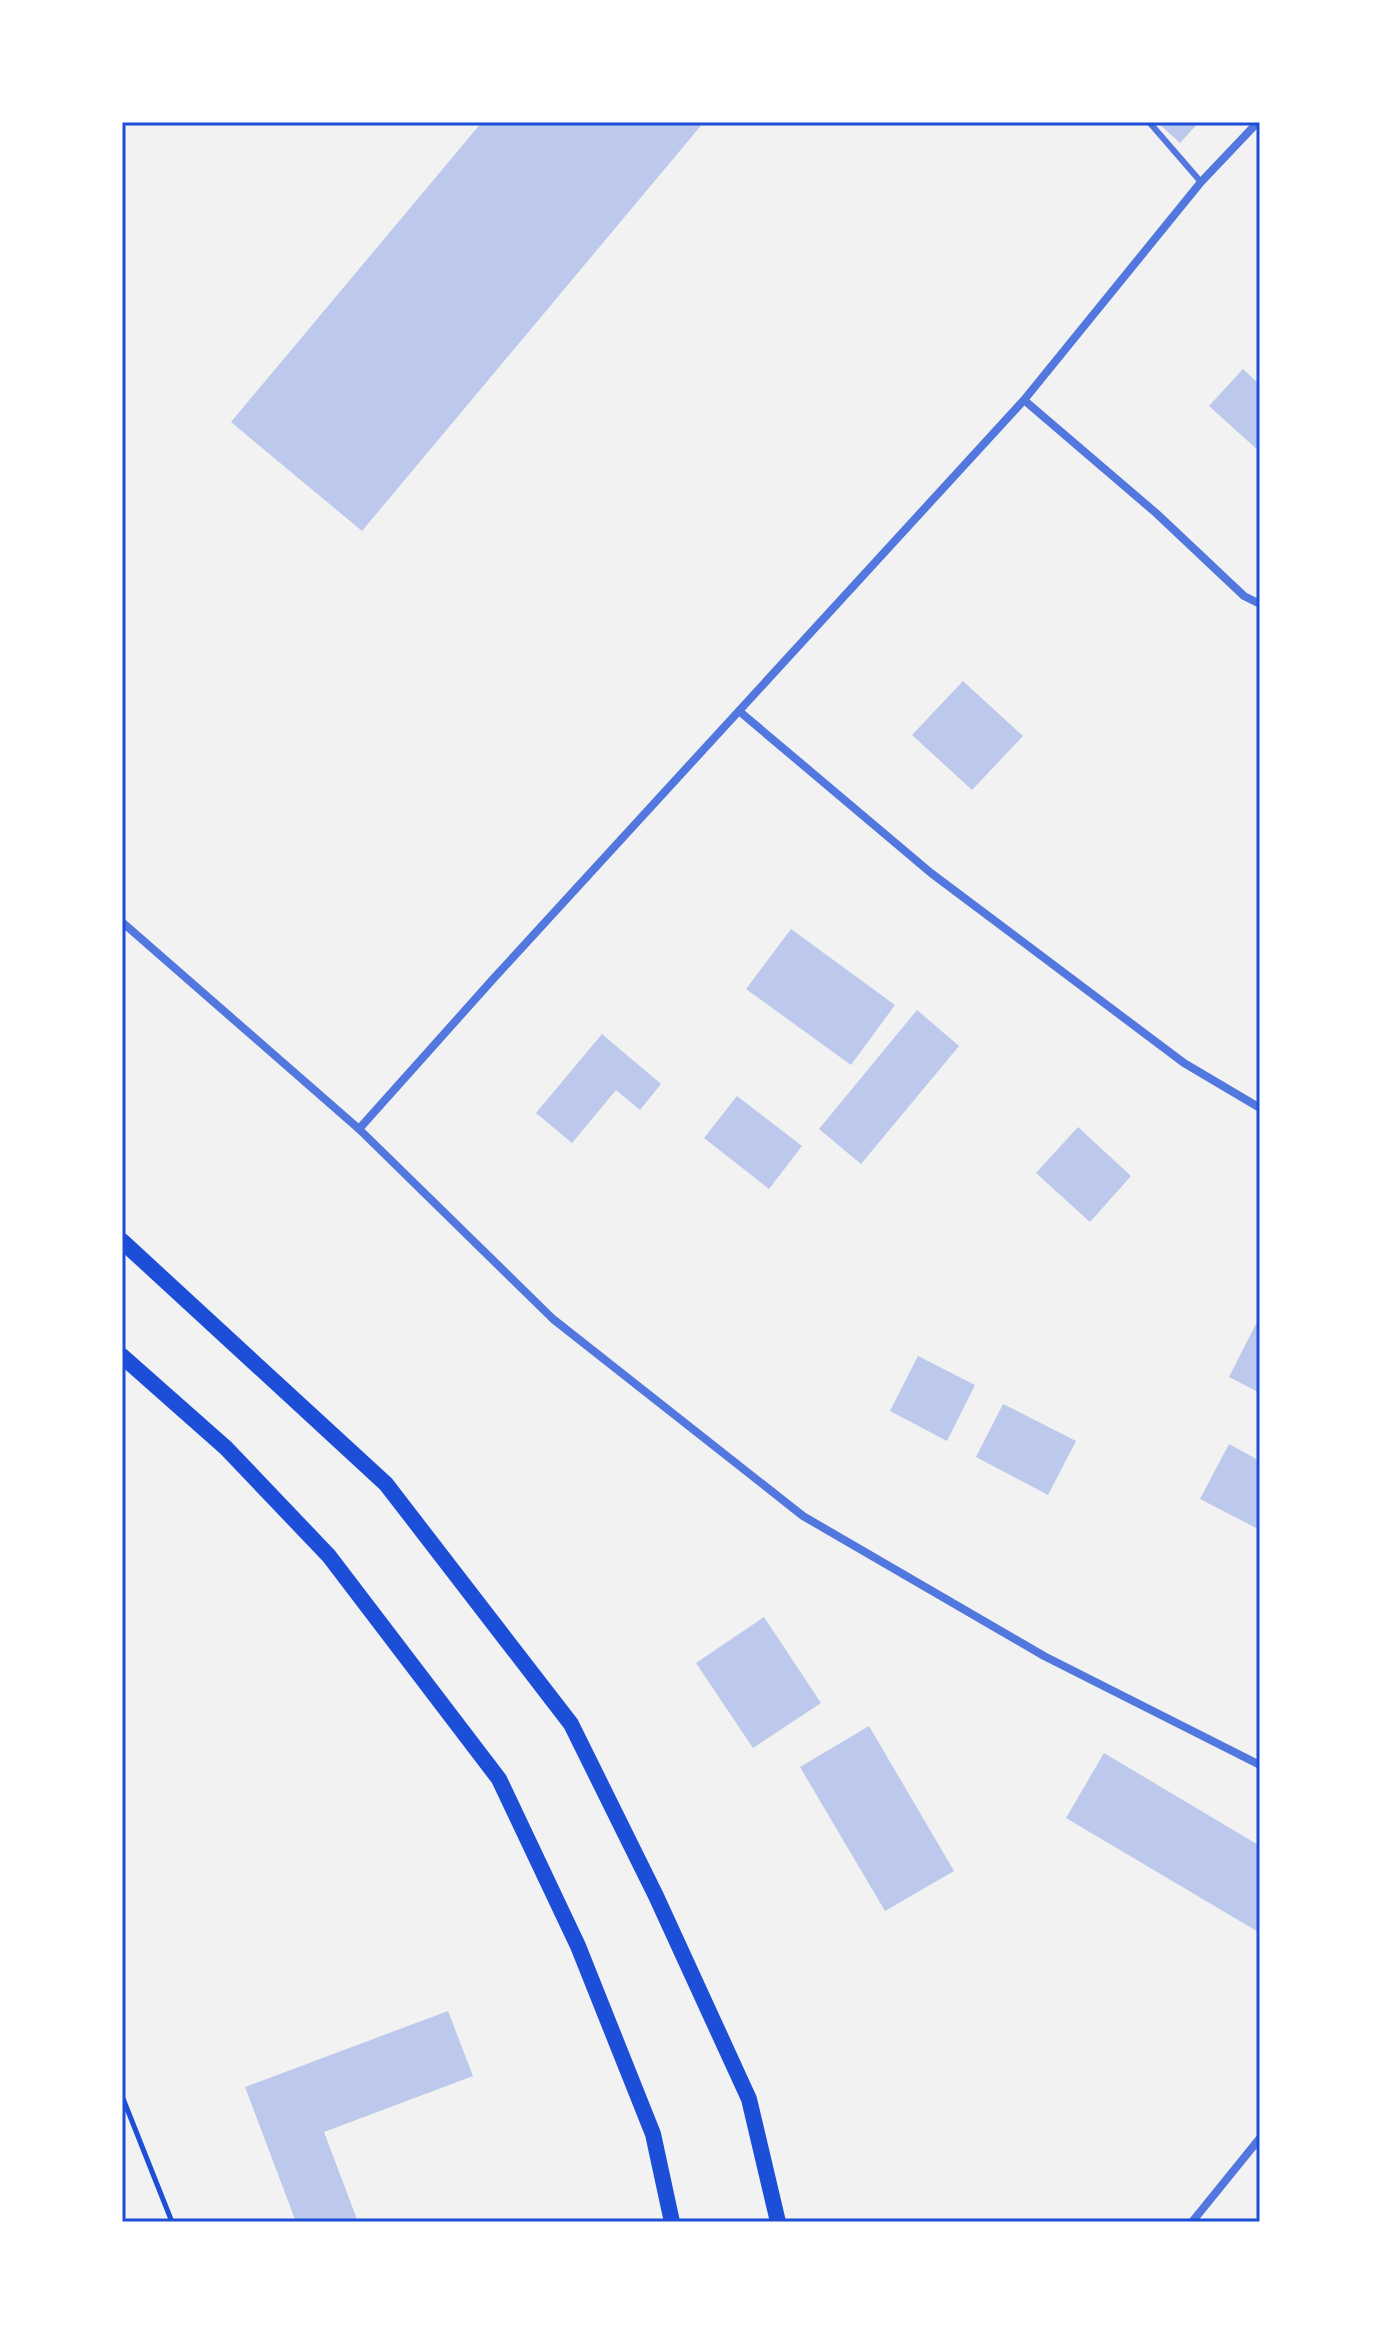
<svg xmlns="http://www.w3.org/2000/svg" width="1382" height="2344" viewBox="0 0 1382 2344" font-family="'PT Serif',serif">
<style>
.building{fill:#bdc9ec}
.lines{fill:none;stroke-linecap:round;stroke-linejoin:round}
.path{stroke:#1d4ed8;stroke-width:5}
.service{stroke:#5277de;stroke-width:6}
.minor{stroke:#5277de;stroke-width:8}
.secondary{stroke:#1d4ed8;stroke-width:16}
.neatline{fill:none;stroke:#1d4ed8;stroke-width:3}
</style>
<rect width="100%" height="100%" fill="#f2f2f2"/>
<!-- building -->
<g class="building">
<path d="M482,122H704L362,531L231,422Z"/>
<path d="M1157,122H1199L1180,143Z"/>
<path d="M1243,369L1260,385V452L1209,406Z"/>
<path d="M963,681L1023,736L972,790L912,735Z"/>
<path d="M791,929L895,1005L851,1065L746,989Z"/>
<path d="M917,1010L959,1046L861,1164L819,1129Z"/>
<path d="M602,1034L661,1084L640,1110L616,1090L572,1143L536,1113Z"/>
<path d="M737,1096L802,1146L769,1189L704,1138Z"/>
<path d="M1078,1127L1131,1176L1090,1222L1036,1173Z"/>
<path d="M1260,1316V1393L1229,1377Z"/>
<path d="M918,1356L975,1385L947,1441L890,1411Z"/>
<path d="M1003,1404L1076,1441L1048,1495L976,1457Z"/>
<path d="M1229,1444L1260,1461V1530L1200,1499Z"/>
<path d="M764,1617L821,1703L753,1748L696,1663Z"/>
<path d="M869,1726L954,1871L885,1911L800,1767Z"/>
<path d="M1104,1753L1260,1846V1933L1066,1818Z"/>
<path d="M448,2011L473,2076L324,2132L358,2222H296L245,2087Z"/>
</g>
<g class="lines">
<!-- path -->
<path class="path" d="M122,2096L172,2222"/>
<!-- service -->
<path class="service" d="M1149,122L1201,182"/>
<!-- minor -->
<g class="minor">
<path d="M1024,400L1156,513L1244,596L1260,604"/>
<path d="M739,711L931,873L1184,1063L1260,1108"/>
<path d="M122,922L359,1129L553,1319L803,1516L1044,1656L1260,1765"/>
<path d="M359,1129L494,978L1024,400L1201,182L1258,122"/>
<path d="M1192,2222L1260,2138"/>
</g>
<!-- secondary -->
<g class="secondary">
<path d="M122,1241L386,1484L571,1724L656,1896L749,2099L778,2222"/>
<path d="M122,1356L226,1448L329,1556L499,1779L578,1946L653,2134L672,2222"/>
</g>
</g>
<!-- border -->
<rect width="1382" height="2344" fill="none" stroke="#ffffff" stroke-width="248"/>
<rect x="124" y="124" width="1134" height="2096" class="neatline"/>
</svg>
